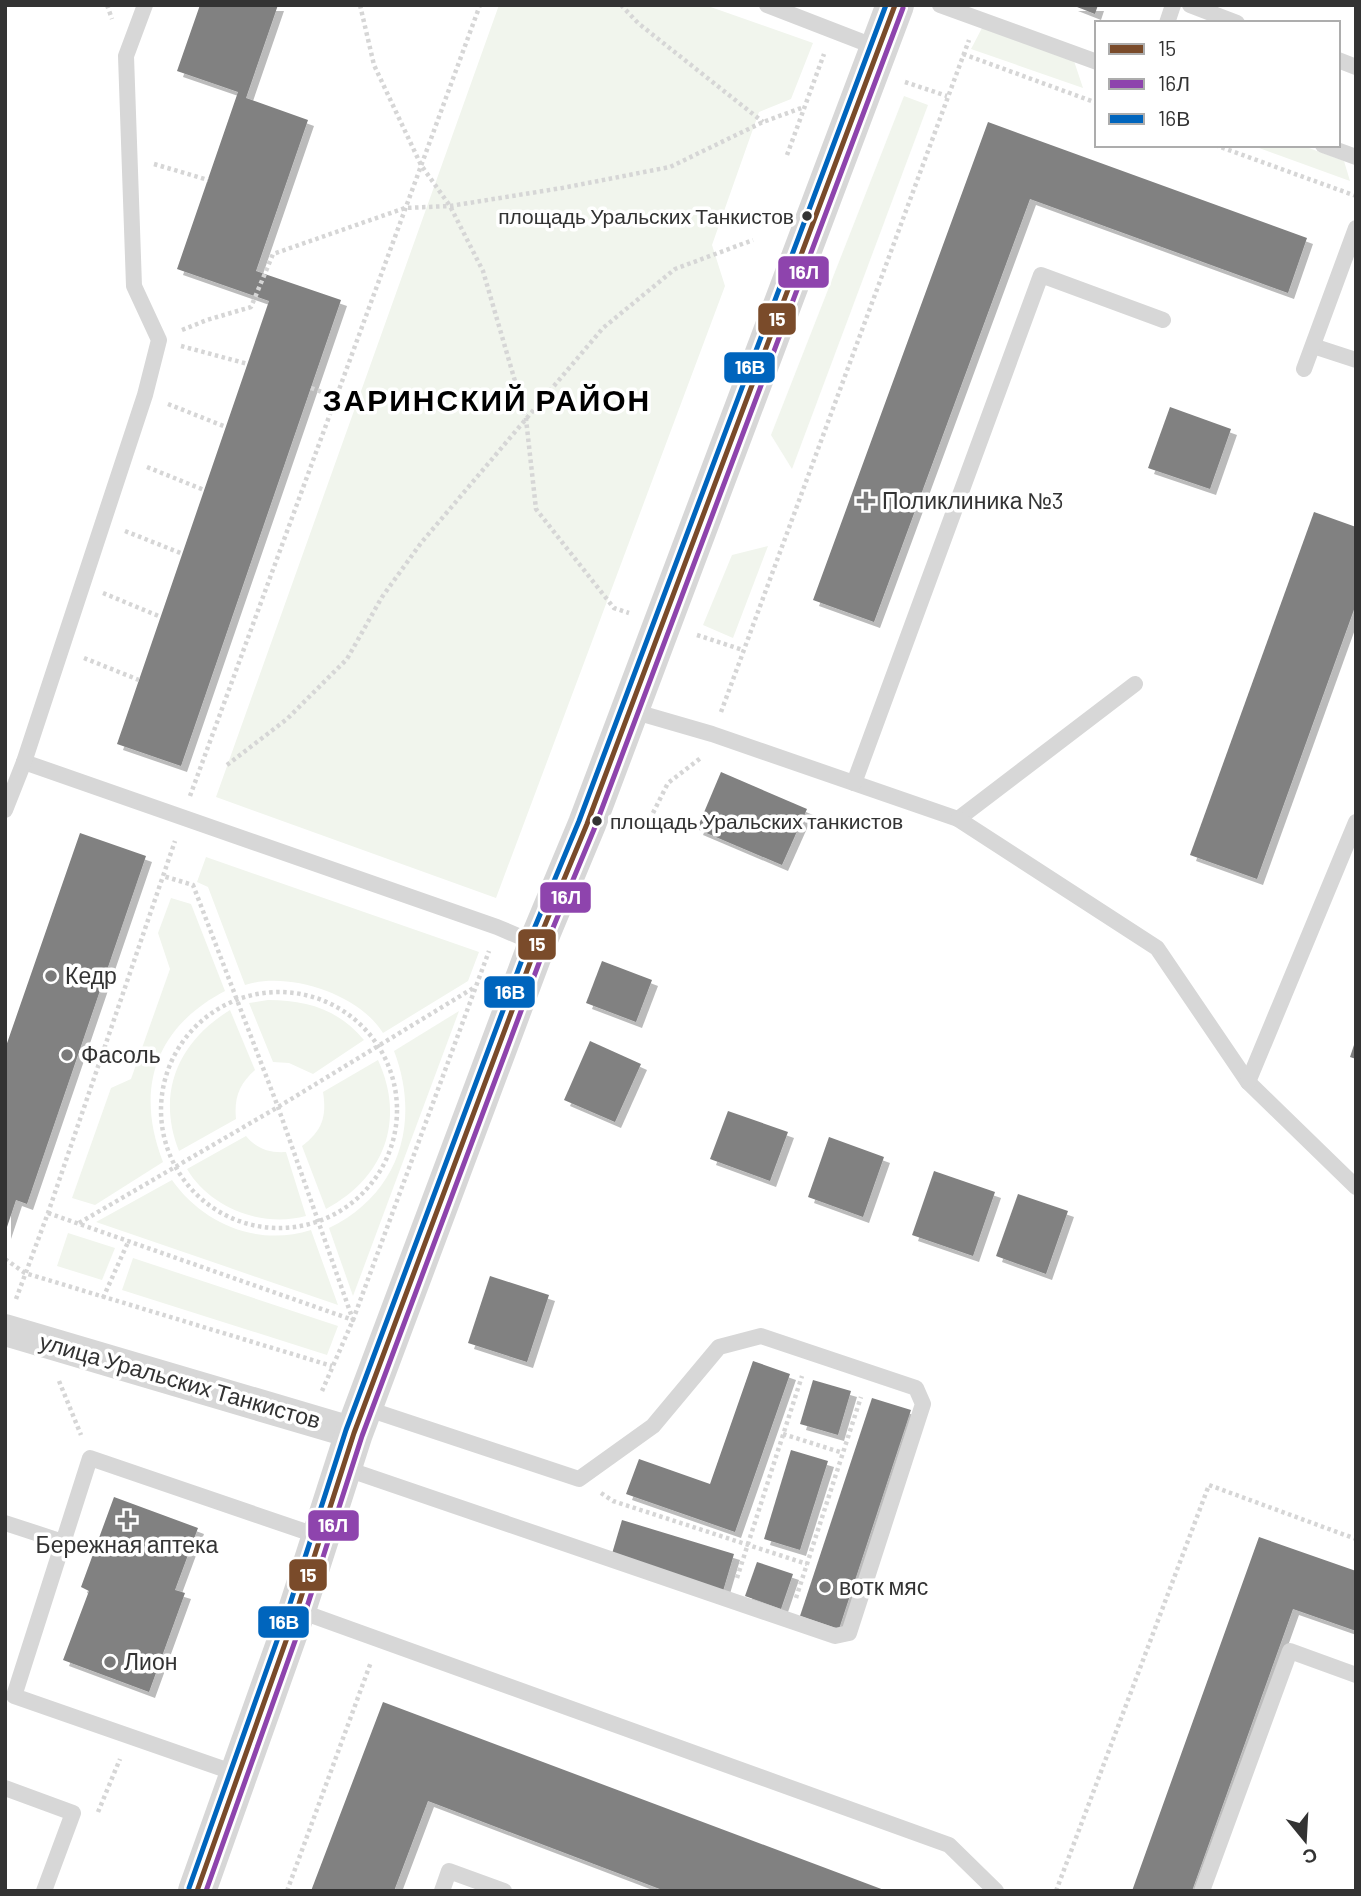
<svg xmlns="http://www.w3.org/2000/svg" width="1361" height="1896" viewBox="0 0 1361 1896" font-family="Barlow,sans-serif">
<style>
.green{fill:#f1f5ed}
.building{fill:#818181;filter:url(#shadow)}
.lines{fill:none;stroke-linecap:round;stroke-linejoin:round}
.path{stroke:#d6d6d6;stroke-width:4.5;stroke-dasharray:3.5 3.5;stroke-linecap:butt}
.service{stroke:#d7d7d7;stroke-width:16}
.minor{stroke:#d7d7d7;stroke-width:32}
.tertiary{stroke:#d7d7d7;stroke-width:38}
.bus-1-casing{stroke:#fff;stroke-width:10}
.bus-2-casing{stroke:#fff;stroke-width:10}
.bus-3-casing{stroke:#fff;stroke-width:10}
.bus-1{stroke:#7a4b2a;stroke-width:5}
.bus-2{stroke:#8e44ad;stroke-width:5}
.bus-3{stroke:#0065bd;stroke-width:5}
.bus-dot{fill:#333;stroke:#fff;stroke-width:2.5}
.poi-dot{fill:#7a7a7a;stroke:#fff;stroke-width:2.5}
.labels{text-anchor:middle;stroke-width:7;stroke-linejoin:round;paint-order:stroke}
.bus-label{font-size:21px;fill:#333;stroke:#fff;text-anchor:end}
.poi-label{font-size:23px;fill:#333;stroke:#fff;text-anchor:start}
.street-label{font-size:23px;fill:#333;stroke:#fff}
.district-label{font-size:30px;font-weight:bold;letter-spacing:2px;fill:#000;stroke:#fff}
.line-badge{stroke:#fff;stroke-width:2.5}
.badge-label{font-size:19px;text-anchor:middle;font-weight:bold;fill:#fff}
</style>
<defs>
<filter id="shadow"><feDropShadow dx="6" dy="6" stdDeviation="0" flood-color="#0004"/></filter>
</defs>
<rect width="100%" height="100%" fill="#fff"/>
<!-- green -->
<g class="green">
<path d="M499,5H705L813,43L791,99L759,112L712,245L725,286L496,898L216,797Z"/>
<path d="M982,28L1074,61L1083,88L971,49Z"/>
<path d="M904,96L928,105L792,469L771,435Z"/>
<path d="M1251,145H1301L1344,161L1350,181Z"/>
<path d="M768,546L733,638L703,625L732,555Z"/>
<path d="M206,857L479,952L468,981L383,1033C359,994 288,971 245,985L208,887L197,882Z"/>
<path d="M171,898L191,904L225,991C154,1028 135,1090 163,1162L95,1205L72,1198L111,1088L131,1079L170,969L158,933Z"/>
<path d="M268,1000C306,1000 338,1009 364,1040L313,1074L289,1063L273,1062L249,1003Z"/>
<path d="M230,1010L255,1070C239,1084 234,1098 236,1119L179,1151C156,1093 178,1042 230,1010Z"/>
<path d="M459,1011L353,1296L329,1228C400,1194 421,1121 394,1051Z"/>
<path d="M378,1060C406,1121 384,1178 326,1209L302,1146C322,1131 327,1117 323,1092Z"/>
<path d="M246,1136C257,1149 269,1153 286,1152L306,1216C262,1228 210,1208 187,1169Z"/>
<path d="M172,1180C203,1224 258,1247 311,1230L338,1305L96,1222Z"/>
<path d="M68,1233L115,1248L102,1280L57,1266Z"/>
<path d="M133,1258L338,1326L327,1355L122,1290Z"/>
</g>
<!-- building -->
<g class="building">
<path d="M200,5H278L246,98L308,120L256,271L341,300L181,766L117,744L269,301L177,269L238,92L177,71Z"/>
<path d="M1072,5H1098L1095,14Z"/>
<path d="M988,122L1307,238L1288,293L1030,199L874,622L813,600Z"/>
<path d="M1170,407L1231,429L1210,489L1148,468Z"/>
<path d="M1314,512L1356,527V604L1257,879L1190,855Z"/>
<path d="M721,772L807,809L782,865L697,829Z"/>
<path d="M80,833L146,856L27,1204L16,1200L5,1233V1049Z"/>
<path d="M602,961L652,980L636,1022L586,1003Z"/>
<path d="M590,1041L641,1064L615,1122L564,1100Z"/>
<path d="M1355,1042H1356V1059L1350,1057Z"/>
<path d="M728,1111L788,1132L770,1181L710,1159Z"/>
<path d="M829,1137L884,1157L863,1217L808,1197Z"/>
<path d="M934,1171L995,1192L973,1256L912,1235Z"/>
<path d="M1018,1194L1068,1211L1046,1274L996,1256Z"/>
<path d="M490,1276L549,1295L527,1362L468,1343Z"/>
<path d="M753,1361L790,1374L735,1532L626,1494L639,1459L710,1484Z"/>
<path d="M813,1380L851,1391L838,1435L800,1424Z"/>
<path d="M872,1398L911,1410L839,1629L800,1616Z"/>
<path d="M791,1450L828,1461L800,1550L764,1539Z"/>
<path d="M114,1497L198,1528L175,1590L185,1593L149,1692L63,1660L89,1591L81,1587Z"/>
<path d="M622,1520L734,1554L723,1591L611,1557Z"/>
<path d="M1259,1537L1356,1571V1631L1293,1609L1192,1891H1132Z"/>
<path d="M757,1562L793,1574L781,1609L745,1596Z"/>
<path d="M383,1702L884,1890V1891H665L428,1801L394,1891H311Z"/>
</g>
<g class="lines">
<!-- path -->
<g class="path">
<path d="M107,5L112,19"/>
<path d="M360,5L374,65L421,165L450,206L483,271L526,419L536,509L614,608L629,613"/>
<path d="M621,5L638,23L763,122"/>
<path d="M963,54L1097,103"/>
<path d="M905,82L947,96"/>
<path d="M1215,145L1356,196"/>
<path d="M787,155L824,54"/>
<path d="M154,164L208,180"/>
<path d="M182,330L207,320L251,307L273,254L405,208L450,206L562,188L670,167L763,122L804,107"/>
<path d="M181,346L248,364"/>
<path d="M311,388L336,397"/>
<path d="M168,404L226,427"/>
<path d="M147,467L204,490"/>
<path d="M125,531L183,554"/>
<path d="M103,593L161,617"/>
<path d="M697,635L743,650"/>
<path d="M84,658L139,680"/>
<path d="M721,712L969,40"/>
<path d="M227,765L287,719L347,659L382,597L421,543L603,328L675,269L753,240"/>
<path d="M190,796L480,5"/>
<path d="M653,813L668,783L702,757"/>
<circle cx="279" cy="1110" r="118"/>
<path d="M48,1213L353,1320L278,1107L193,885L163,876"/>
<path d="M79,1223L278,1107L475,987"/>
<path d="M5,1259L25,1273L332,1366"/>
<path d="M103,1298L129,1240"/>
<path d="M16,1299L48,1213L175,841"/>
<path d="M59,1381L81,1435"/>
<path d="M322,1391L353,1320L489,951"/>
<path d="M783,1434L843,1453"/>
<path d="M601,1493L613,1501L807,1564"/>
<path d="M737,1578L802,1376"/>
<path d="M796,1598L861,1397"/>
<path d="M98,1812L120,1759"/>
<path d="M287,1891L371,1662"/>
<path d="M1056,1891L1209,1485L1356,1539"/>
</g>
<!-- service -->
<g class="service">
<path d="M767,5L878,48"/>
<path d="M940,5L1097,62"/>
<path d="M1190,5L1237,23"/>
<path d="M1167,23L1173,5"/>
<path d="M1338,60L1356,67"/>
<path d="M1323,145L1356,157"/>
<path d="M1313,346L1356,360"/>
<path d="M1304,369L1356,228"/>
<path d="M629,710L712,734L958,819L1135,684"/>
<path d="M24,762L497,927L537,944"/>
<path d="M854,783L1041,275L1163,320"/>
<path d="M5,810L24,762L145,395L159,340L134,286L126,56L145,5"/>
<path d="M958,819L1157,948L1248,1082L1356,1187"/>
<path d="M1248,1082L1356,822"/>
<path d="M344,1468L835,1636L849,1633L923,1404L916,1388L761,1336L719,1347L653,1426L579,1479L365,1408"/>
<path d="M5,1523L63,1542"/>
<path d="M297,1610L949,1845L996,1891"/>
<path d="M238,1774L14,1696L90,1458L321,1537"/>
<path d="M5,1788L73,1813L44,1891"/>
<path d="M442,1891L449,1871L504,1891"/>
<path d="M1202,1891L1290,1651L1356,1675"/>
</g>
<!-- minor -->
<path class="minor" d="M5,1330L354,1433"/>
<!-- tertiary -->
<path class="tertiary" d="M197,1891L297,1610L354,1433L537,944L587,824L895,5"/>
<defs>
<path id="bus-1" d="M197,1891L297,1610L354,1433L537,944L587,824L895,5"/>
<path id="bus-2" d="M206,1891L305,1613L362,1436L545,947L595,827L903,8"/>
<path id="bus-3" d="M189,1888L289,1607L346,1430L529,941L579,821L886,5"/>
</defs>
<!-- bus-1 casing -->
<use href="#bus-1" class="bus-1-casing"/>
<!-- bus-2 casing -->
<use href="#bus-2" class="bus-2-casing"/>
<!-- bus-3 casing -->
<use href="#bus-3" class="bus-3-casing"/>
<!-- bus-1 -->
<use href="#bus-1" class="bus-1"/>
<!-- bus-2 -->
<use href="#bus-2" class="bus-2"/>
<!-- bus-3 -->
<use href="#bus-3" class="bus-3"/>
</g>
<!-- markers -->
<g class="bus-dot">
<circle cx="807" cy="216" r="6"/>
<circle cx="597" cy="821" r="6"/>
</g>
<g class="poi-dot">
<path d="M862.5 490.5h7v7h7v7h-7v7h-7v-7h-7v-7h7z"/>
<circle cx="51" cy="976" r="7"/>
<circle cx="67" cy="1055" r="7"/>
<path d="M123.5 1509.5h7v7h7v7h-7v7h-7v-7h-7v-7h7z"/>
<circle cx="825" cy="1587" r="7"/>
<circle cx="110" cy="1662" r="7"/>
</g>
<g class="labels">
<!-- bus labels -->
<g class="bus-label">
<text x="794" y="224">площадь Уральских Танкистов</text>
<text x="610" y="829" text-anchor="start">площадь Уральских танкистов</text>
</g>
<!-- poi labels -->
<g class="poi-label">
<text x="882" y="509">Поликлиника №3</text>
<text x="65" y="984">Кедр</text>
<text x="81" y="1063">Фасоль</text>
<text x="127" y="1553" text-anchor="middle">Бережная аптека</text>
<text x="839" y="1595">вотк мяс</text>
<text x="124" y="1670">Лион</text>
</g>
<!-- street labels -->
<g class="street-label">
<text transform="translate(180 1381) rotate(16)" y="8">улица Уральских Танкистов</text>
</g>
<!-- district labels -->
<g class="district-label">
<text x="487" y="411">ЗАРИНСКИЙ РАЙОН</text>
</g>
</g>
<g class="line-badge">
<rect x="777" y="255" width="53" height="34" rx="7" fill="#8e44ad"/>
<rect x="757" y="302" width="40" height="34" rx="7" fill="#7a4b2a"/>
<rect x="723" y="351" width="53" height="33" rx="7" fill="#0065bd"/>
<rect x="539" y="881" width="53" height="33" rx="7" fill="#8e44ad"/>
<rect x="517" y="928" width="40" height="33" rx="7" fill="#7a4b2a"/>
<rect x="483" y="975" width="53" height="34" rx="7" fill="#0065bd"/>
<rect x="307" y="1509" width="53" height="33" rx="7" fill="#8e44ad"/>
<rect x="288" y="1558" width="40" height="34" rx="7" fill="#7a4b2a"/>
<rect x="257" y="1605" width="53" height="34" rx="7" fill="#0065bd"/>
</g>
<g class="badge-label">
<text x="804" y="279">16Л</text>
<text x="777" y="326">15</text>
<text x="750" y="374">16В</text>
<text x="566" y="904">16Л</text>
<text x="537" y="951">15</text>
<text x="510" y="999">16В</text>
<text x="333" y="1532">16Л</text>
<text x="308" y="1582">15</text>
<text x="284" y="1629">16В</text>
</g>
<!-- border -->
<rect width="1361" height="1896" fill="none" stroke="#333333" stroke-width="14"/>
<!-- legend -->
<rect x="1095" y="21" width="245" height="126" fill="#ffffff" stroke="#adadad" stroke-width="2"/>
<rect x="1109" y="44" width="35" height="10" fill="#7a4b2a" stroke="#adadad" stroke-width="2"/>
<text x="1158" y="56" font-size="21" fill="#333333">15</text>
<rect x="1109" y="79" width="35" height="10" fill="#8e44ad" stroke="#adadad" stroke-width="2"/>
<text x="1158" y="91" font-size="21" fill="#333333">16Л</text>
<rect x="1109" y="114" width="35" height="10" fill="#0065bd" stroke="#adadad" stroke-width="2"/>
<text x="1158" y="126" font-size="21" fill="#333333">16В</text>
<!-- north arrow -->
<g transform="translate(1305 1840) rotate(162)" stroke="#ffffff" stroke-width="5" paint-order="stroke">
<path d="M0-5L12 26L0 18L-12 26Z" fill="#333333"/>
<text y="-10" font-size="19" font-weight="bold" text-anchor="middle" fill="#333333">С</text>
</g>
</svg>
